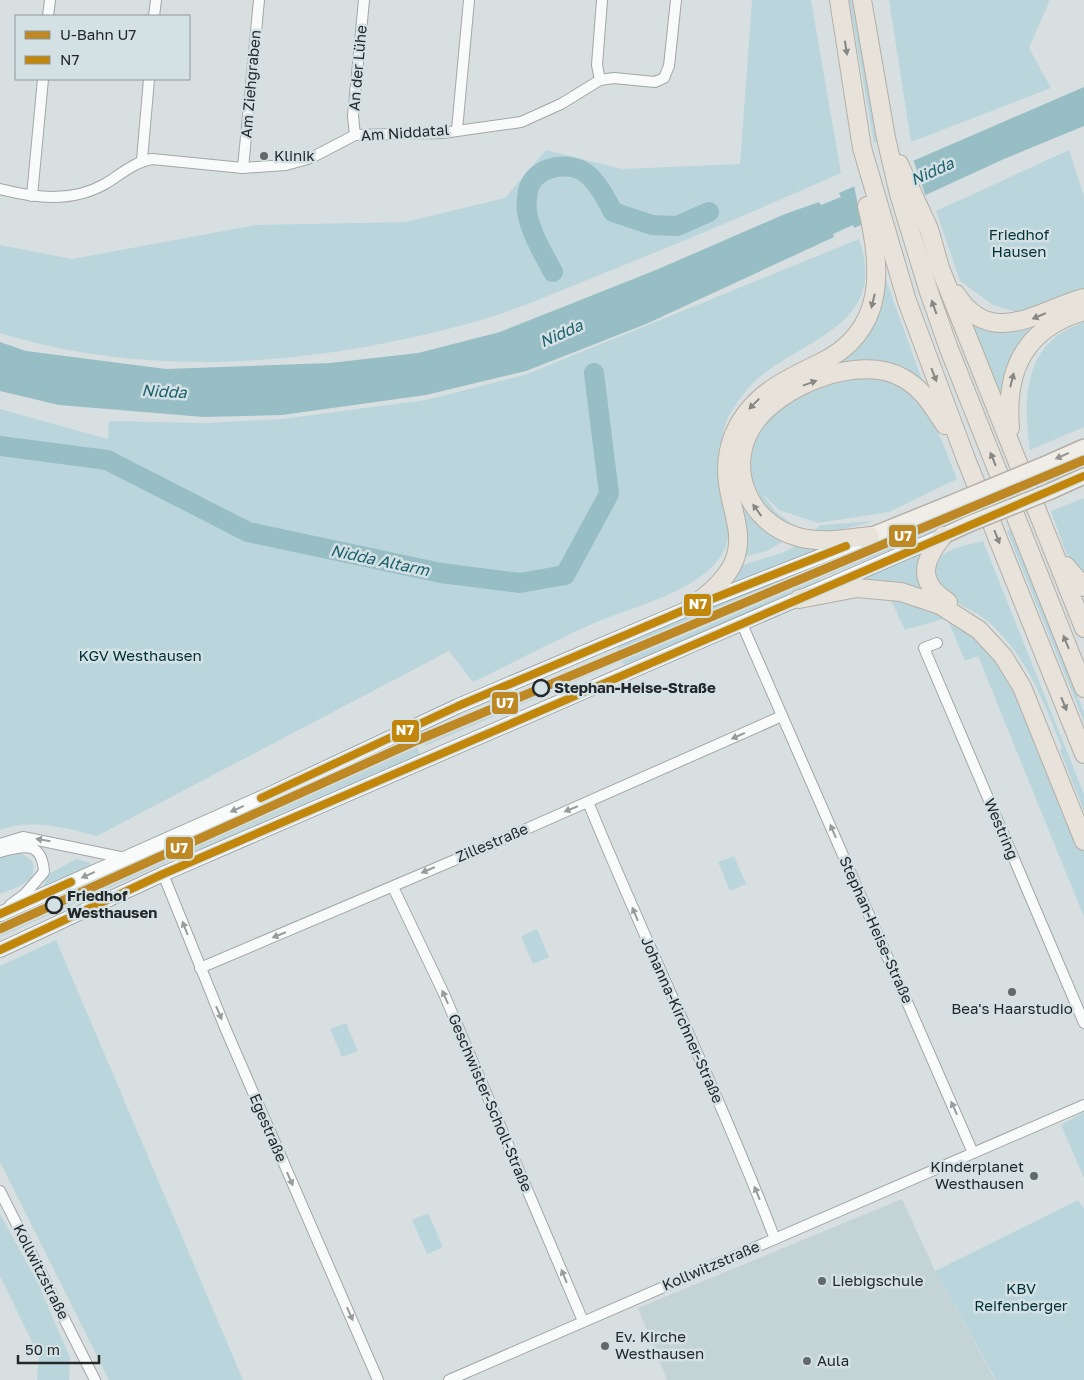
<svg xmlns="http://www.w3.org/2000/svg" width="1084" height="1380" viewBox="0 0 1084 1380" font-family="'Golos Text',sans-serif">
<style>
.built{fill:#c4d4d6}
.green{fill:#bad6dc}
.water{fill:#97bdc5}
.pier{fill:#d8dfe0}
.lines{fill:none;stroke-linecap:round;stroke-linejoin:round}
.river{stroke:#97bdc5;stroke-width:20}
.street-casing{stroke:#a2a6a7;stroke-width:12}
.secondary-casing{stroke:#a2a6a7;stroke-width:16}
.primary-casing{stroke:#b3afa6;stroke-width:18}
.highway-casing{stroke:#b3afa6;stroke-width:20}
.street{stroke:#f9fafa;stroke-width:10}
.secondary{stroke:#f9fafa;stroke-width:14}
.primary{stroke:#f0ede7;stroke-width:15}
.highway{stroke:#e8e3da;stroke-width:18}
.primary-bridge-casing{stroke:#b3afa6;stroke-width:18;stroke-linecap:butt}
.primary-bridge{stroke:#f0ede7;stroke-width:15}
.bus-1-casing{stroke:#d4e1e4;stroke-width:11}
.bus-1{stroke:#c2860a;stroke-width:8}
.metro-1-casing{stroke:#d4e1e4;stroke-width:12}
.metro-1{stroke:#be8825;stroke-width:9}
.oneway{fill:#868682}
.oneway2{fill:#949492}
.oneway3{fill:#999c9c}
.poi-dot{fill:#636869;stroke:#d4e1e4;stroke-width:2}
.stop-dot{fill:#d4e1e4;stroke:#242829;stroke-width:2.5}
.labels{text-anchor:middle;stroke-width:5;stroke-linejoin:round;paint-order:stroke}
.street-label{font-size:15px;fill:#242829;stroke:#d4e1e4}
.poi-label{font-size:15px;fill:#242829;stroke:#d4e1e4;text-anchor:start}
.park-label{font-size:15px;fill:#003139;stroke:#d4e1e4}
.stop-label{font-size:15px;font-weight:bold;fill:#242829;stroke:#d4e1e4;text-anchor:start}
.water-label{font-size:16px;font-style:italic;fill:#1c616d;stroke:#d4e1e4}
.line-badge{stroke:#d4e1e4;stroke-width:2}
.badge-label{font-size:14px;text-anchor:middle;font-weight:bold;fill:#fff}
</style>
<rect width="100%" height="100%" fill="#d8dfe0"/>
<!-- built -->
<g class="built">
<path d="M1084,455V470L1048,485L1043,473Z"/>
<path d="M962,507L966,519L678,637L425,746L421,736L601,657Z"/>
<path d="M413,738L418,749L176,858L172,849Z"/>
<path d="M165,850L170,861L0,937V926Z"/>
<path d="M902,1199L935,1271L995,1380H667L638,1308Z"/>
</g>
<!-- green -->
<g class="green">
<path d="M752,0H811L841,173C762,208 682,242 602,274C561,290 520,309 478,321C324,364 155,381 0,333V245L72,259L256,225L406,222L505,198L546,150L622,169L740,164Z"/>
<path d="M849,0H852L877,142L874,143Z"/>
<path d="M889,0H1050L1029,48L1051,88L911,142Z"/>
<path d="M1069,150L1084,196V290L1020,313L993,305L960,281L936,211Z"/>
<path d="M859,239C893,336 781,340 742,396C735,405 726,419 724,429C715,469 744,526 719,559C692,594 631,607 592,624C552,642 512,663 473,682L449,651L97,836C66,828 31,818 0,830V409L108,439L109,421L204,423L282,419L426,400L527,374Z"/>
<path d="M881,266L925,388C913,379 901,369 886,366C822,353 723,408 737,482C742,510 763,528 787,539L767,551L740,558C755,512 715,471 743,425C790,349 877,388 881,266Z"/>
<path d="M968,316L1049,321L1004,403Z"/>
<path d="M1084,322V427L1030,450C1025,415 1022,368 1051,341C1060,332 1072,327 1084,322Z"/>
<path d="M856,378C864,378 872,377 880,378C926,386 942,442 957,479L889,512L818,523L779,510L762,493L775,511L797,528C776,521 758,507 753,485C738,421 802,386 856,378Z"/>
<path d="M1084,498V577L1066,553L1051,511Z"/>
<path d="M875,521L828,533L809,534L821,525Z"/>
<path d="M905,530L619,650L617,646L636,635Z"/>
<path d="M1011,530L1084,712V722L1007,531Z"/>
<path d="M983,541L1084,794V811L1060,750L1062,748C1042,698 1027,655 985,619C971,608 935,596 934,577C931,549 963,547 983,541Z"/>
<path d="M799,544L829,545L727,589L739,566L782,553Z"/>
<path d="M929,549L928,591L899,585L859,583L858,579Z"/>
<path d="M820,579L821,581L807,588L624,665L622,661Z"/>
<path d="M889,596L958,620L1014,679L1084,847V917L978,656L965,661L947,618L905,630Z"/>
<path d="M405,737L407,741L172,849L170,843Z"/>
<path d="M418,749L420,754L269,818L184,859L182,856Z"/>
<path d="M13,853H21L32,861C40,883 16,887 0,894V857Z"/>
<path d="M734,856L746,884L730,891L718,862Z"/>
<path d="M76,859L91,863L90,866L44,886L47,875Z"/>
<path d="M537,929L549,957L533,964L521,936Z"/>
<path d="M56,940L243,1380H109L0,1162V966Z"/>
<path d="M346,1023L358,1051L342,1057L330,1029Z"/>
<path d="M1084,1112V1178L1061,1125Z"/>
<path d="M1078,1200L1084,1209V1380H996L935,1271Z"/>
<path d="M428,1213L443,1247L427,1254L412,1220Z"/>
<path d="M0,1214L38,1283L70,1358L69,1380H37L39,1356L0,1276Z"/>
</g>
<!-- water -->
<path class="water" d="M1084,87V126L1004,159L854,228L853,225L833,234L834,237L646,324L526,371L426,395L282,415L204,417L59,405L0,391V342L26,351L166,369L330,363L418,353L500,332L656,270L785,214L819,202L821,205L841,197L839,193Z"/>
<!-- pier -->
<path class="pier" d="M913,159L926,197L862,227L854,185Z"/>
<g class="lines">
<!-- river -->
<g class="river">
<path d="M553,272C543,253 531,234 527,212C526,206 527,191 530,185C539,165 571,161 587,174C599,184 606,199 613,212L652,225L677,226L709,212"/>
<path d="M0,446L107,460L248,532L441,573L520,583L565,575L609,494L594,373"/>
</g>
<defs>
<g id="street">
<path d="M48,16L50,0"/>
<path d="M154,16L156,0"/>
<path d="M600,80L597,65L602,0"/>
<path d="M457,130L469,0"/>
<path d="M355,135L353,116L364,0"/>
<path d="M142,160L149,79"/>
<path d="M243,168L259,0"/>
<path d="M0,189C36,198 71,203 105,184C120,175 134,162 152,159L243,168L286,165L311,158L355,135L443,133L521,122L561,104L600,80L614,78L655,82L664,78L669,66L676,0"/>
<path d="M32,196L43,79"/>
<path d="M742,624L973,1153"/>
<path d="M937,643L924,648L1084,1023"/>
<path d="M588,802C648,949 718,1091 775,1239"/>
<path d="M0,844L23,837L125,858"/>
<path d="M0,852C24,845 42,841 44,872L25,894L10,905"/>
<path d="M163,874L226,1030L378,1380"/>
<path d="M393,887L444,994L583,1321"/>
<path d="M200,968L490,845L782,716"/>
<path d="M0,1191L95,1380"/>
<path d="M449,1380L1084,1105"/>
</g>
<g id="secondary">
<path d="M0,914L266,796L458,706L689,608L857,542"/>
<path d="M0,950L163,874L943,536"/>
</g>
<g id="primary">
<path d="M1041,466L1084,447"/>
<path d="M1051,491L1084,476"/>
<path d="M870,536L959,500"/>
<path d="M943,536L969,524"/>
</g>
<g id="highway">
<path d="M839,0L862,148L907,301L966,459L1084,754"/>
<path d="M862,0L886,138L899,194L929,292L949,349L1084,688"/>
<path d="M899,164L929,229L940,268L1084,628"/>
<path d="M956,294C991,350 1039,310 1084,298"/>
<path d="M1010,428C1005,370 1025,328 1084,311"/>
<path d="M870,536C846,539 818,544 795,536C749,522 726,469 752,427C777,386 859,353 903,378C923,389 933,407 945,425"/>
<path d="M943,536C922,562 917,582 948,602"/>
<path d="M1066,566L1084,587"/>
<path d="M799,599L857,588L901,592L940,605L979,630L1003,656L1022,687L1084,841"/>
<path d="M689,608C785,544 706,509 733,437C748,397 784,380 820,363C887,331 882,268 867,206"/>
</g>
</defs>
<!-- street casing -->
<use href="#street" class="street-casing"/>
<!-- secondary casing -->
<use href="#secondary" class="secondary-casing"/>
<!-- primary casing -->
<use href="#primary" class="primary-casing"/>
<!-- highway casing -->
<use href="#highway" class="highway-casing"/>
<!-- street -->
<use href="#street" class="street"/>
<!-- secondary -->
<use href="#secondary" class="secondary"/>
<!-- primary -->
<use href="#primary" class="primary"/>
<!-- highway -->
<use href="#highway" class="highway"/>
<defs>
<g id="primary-bridge">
<path d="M959,500L1041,466"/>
<path d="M969,524L1051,491"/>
</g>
</defs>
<!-- primary-bridge casing -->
<use href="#primary-bridge" class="primary-bridge-casing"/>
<!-- primary-bridge -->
<use href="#primary-bridge" class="primary-bridge"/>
<defs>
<g id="bus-1">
<path d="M261,798L458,706L689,608L846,546"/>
<path d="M0,914L71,882"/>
<path d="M0,950L163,874L1084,476"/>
</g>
</defs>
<!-- bus-1 casing -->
<use href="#bus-1" class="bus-1-casing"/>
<!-- bus-1 -->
<use href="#bus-1" class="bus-1"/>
<defs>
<path id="metro-1" d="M0,929L418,740L1084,460"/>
</defs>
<!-- metro-1 casing -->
<use href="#metro-1" class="metro-1-casing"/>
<!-- metro-1 -->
<use href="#metro-1" class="metro-1"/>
</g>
<!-- one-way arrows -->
<defs><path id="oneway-solid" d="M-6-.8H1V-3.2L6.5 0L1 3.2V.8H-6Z" transform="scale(1.25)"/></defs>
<g class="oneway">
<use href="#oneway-solid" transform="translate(846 48) rotate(81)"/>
<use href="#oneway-solid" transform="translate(873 301) rotate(104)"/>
<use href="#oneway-solid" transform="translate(934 307) rotate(-110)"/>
<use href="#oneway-solid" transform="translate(1039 316) rotate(157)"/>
<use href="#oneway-solid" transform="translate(934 375) rotate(69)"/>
<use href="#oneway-solid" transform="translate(1012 380) rotate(-76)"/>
<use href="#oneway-solid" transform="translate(810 383) rotate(-20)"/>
<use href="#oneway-solid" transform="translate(754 404) rotate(134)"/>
<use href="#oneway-solid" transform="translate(993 459) rotate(-112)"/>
<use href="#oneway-solid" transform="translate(757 510) rotate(-126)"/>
<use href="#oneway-solid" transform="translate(997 537) rotate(68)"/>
<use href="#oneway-solid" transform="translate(1066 642) rotate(-112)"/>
<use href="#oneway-solid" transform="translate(1064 704) rotate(68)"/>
</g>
<use class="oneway2" href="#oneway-solid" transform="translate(1062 456) rotate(156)"/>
<g class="oneway3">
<use href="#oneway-solid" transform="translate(738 736) rotate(156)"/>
<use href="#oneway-solid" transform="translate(237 809) rotate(156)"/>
<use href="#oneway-solid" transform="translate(571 809) rotate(158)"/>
<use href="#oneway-solid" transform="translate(833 831) rotate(-113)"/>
<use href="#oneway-solid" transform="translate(43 840) rotate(-170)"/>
<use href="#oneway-solid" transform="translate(428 870) rotate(157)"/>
<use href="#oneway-solid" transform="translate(88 875) rotate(156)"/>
<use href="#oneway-solid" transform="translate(635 914) rotate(-113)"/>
<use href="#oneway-solid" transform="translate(185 928) rotate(-111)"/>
<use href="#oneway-solid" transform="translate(279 935) rotate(158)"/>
<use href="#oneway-solid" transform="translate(445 997) rotate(-114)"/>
<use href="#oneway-solid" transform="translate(219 1013) rotate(67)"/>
<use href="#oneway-solid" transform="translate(954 1108) rotate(-114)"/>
<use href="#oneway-solid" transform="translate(290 1179) rotate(66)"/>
<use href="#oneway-solid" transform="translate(757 1193) rotate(-112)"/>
<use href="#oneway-solid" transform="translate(564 1276) rotate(-112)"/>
<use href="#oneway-solid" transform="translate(350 1314) rotate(66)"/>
</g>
<!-- markers -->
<g class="poi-dot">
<circle cx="264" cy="156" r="5"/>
<circle cx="1012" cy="992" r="5"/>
<circle cx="1034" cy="1176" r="5"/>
<circle cx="822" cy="1281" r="5"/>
<circle cx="605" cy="1346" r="5"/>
<circle cx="807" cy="1361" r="5"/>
</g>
<g class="stop-dot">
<circle cx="541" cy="688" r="8"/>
<circle cx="54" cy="905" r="8"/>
</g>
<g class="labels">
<!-- street labels -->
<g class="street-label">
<text transform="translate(358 68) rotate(-85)" y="5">An der Lühe</text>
<text transform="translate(251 84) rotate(-85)" y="5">Am Ziehgraben</text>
<text transform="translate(405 133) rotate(-4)" y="5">Am Niddatal</text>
<text transform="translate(1001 829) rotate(67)" y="5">Westring</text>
<text transform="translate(492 843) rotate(-23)" y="5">Zillestraße</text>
<text transform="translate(876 930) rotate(66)" y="5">Stephan-Heise-Straße</text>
<text transform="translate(682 1020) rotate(66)" y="5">Johanna-Kirchner-Straße</text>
<text transform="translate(490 1103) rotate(67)" y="5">Geschwister-Scholl-Straße</text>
<text transform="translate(268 1128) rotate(67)" y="5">Egestraße</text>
<text transform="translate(711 1266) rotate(-23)" y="5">Kollwitzstraße</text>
<text transform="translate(41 1272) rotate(63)" y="5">Kollwitzstraße</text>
</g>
<!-- poi labels -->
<g class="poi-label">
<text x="274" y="161">Klinik</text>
<text x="1012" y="1014" text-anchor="middle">Bea's Haarstudio</text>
<text x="1024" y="1172" text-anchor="end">Kinderplanet<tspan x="1024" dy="17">Westhausen</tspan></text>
<text x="832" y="1286">Liebigschule</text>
<text x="615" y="1342">Ev. Kirche<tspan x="615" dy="17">Westhausen</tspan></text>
<text x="817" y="1366">Aula</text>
</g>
<!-- park labels -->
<g class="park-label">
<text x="1019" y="240">Friedhof<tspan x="1019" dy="17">Hausen</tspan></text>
<text x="140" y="661">KGV Westhausen</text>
<text x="1021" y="1294">KBV<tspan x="1021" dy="17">Reifenberger</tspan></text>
</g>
<!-- stop labels -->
<g class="stop-label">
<text x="554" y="693">Stephan-Heise-Straße</text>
<text x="67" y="901">Friedhof<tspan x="67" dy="17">Westhausen</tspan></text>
</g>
<!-- water labels -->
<g class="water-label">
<text transform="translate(932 171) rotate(-24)" y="6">Nidda</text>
<text transform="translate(561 333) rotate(-24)" y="6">Nidda</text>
<text transform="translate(164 391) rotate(3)" y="6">Nidda</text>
<text transform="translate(380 560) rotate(12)" y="6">Nidda Altarm</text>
</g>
</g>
<g class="line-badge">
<rect x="888" y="524" width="29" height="24" rx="5" fill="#be8825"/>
<rect x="683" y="593" width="29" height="24" rx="5" fill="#c2860a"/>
<rect x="491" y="691" width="28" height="24" rx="5" fill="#be8825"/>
<rect x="391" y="719" width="29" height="24" rx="5" fill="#c2860a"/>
<rect x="165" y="836" width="29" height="24" rx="5" fill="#be8825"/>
</g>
<g class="badge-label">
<text x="903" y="541">U7</text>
<text x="698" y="609">N7</text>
<text x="505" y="708">U7</text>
<text x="405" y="735">N7</text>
<text x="179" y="853">U7</text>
</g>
<!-- legend -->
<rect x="15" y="15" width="175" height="65" fill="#d4e1e4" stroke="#8e9799"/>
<rect x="25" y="31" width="25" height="8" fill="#be8825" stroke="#8e9799"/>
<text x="60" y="40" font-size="15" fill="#242829">U-Bahn U7</text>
<rect x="25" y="56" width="25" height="8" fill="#c2860a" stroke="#8e9799"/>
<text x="60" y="65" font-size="15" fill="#242829">N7</text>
<!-- scale -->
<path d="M18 1355v8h81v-8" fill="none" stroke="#242829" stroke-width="2.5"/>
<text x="25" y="1355" font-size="15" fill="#242829" stroke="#d4e1e4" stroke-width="4" paint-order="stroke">50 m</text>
</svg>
